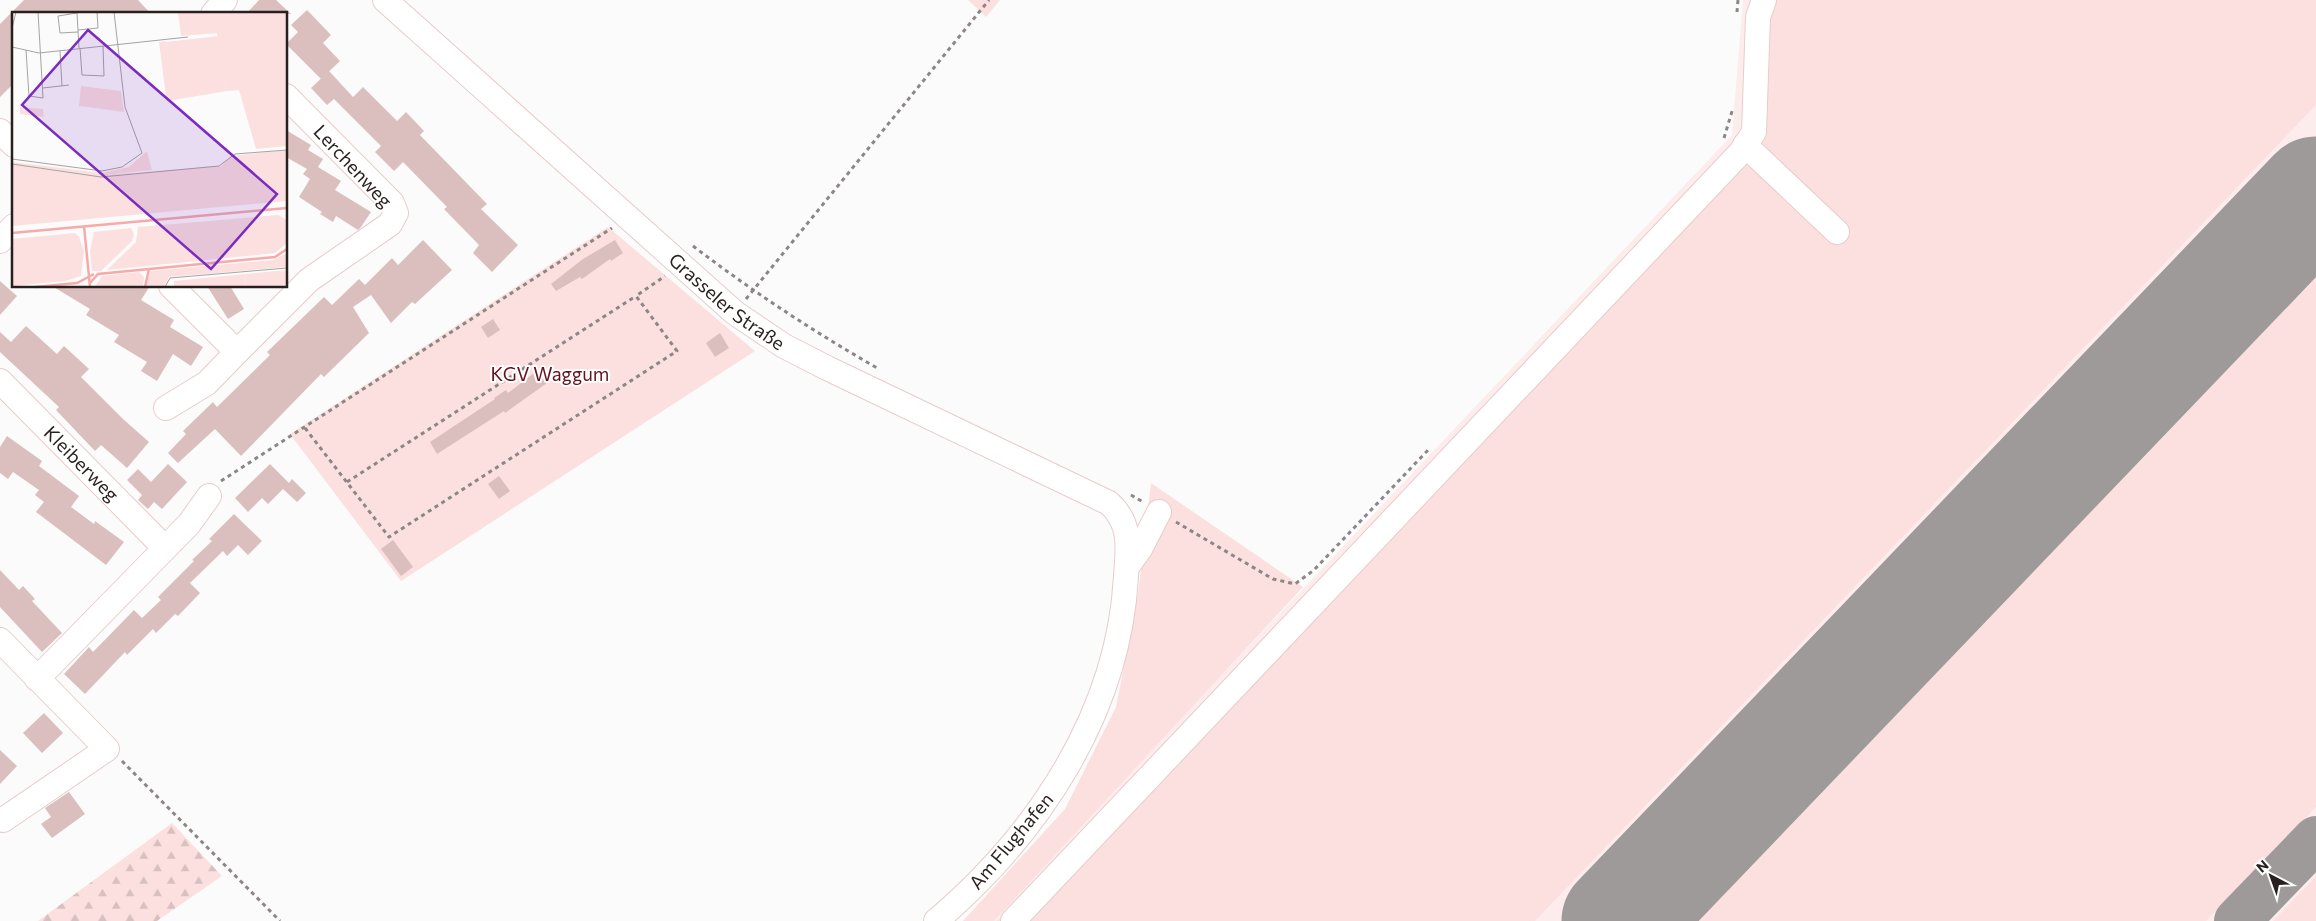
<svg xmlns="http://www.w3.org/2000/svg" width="2316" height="921" viewBox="0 0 2316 921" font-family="Commissioner,sans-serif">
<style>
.built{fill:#fcedec}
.green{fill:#fbe0df}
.forest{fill:url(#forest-firs)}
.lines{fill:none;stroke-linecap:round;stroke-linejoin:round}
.taxiway{stroke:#9f9a9a;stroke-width:46}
.runway{stroke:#9f9a9a;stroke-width:115}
.building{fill:#dbbfbe}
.minor-casing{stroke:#e8cccb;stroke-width:26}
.path{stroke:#8c8686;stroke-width:3;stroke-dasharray:4 4;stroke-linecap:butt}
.minor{stroke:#fff;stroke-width:24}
.labels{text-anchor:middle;stroke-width:4;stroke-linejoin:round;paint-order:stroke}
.street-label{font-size:19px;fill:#2a1f1f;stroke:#fff}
.park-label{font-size:19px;fill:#65131d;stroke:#fff}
.inset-river{fill:none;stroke:#f6aaa9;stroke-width:2.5}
.inset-road{fill:none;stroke:#a7a3a3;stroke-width:1}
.view{fill:#7b2cbf;fill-opacity:0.15;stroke:#7b2cbf;stroke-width:2.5}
.inset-edge{fill:none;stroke:#2a1f1f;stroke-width:2.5}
</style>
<defs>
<pattern id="forest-firs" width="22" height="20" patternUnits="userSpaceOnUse" patternTransform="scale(1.25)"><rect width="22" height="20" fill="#fbe0df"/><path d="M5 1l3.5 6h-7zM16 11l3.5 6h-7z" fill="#d7c0bf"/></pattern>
</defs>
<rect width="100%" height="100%" fill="#fbfbfb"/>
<!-- built -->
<path class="built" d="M1743,0H2316V921H989L1732,135Z"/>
<!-- green -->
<g class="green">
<path d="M968,0H1000L986,17Z"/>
<path d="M1771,0H2316V105L1535,921H996L1048,887L1758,139Z"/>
<path d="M608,227L755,351L401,581L290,434Z"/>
<path d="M2316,275V807L2206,921H1695Z"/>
<path d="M1151,483L1303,587L994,921H963L1065,809L1116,707L1138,594Z"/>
<path d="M2316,876V921H2273Z"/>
</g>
<!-- forest -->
<path class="forest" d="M172,823L222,876L157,921H38Z"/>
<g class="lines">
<!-- taxiway -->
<path class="taxiway" d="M2237,921L2316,839"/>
<!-- runway -->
<path class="runway" d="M1619,921L2316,194"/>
</g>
<!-- building -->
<g class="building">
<path d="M24,0H138L151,14H14V83L0,97V24Z"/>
<path d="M259,0H276L291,14H246Z"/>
<path d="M307,10L331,35L323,43L340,61L321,79L286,44L298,32L291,25Z"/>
<path d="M329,71L353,97L363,87L397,121L406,112L424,131L420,135L487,204L481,209L518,245L492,272L473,253L479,245L444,209L447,207L403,162L394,171L375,152L381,146L334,99L327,105L311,88Z"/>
<path d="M286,130L311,145L308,150L323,159L318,167L341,181L335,190L371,212L361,227L358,230L336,216L333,222L320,214L322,212L299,197L310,179L303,174L307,169L286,157Z"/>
<path d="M423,240L452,270L415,304L412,302L391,323L371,295L353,307L369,333L324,377L321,374L241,456L215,429L178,463L168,453L186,434L183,431L213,402L217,407L270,355L267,352L324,297L332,305L359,279L365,285L392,258L398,265Z"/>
<path d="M615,240L623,253L611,261L610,259L582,279L580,277L556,291L551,284L583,259Z"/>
<path d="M0,281L17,296L0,315Z"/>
<path d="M52,286H150L141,300L174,320L170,327L203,347L191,366L173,354L157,381L141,371L147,362L114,342L119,335L86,315L90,309Z"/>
<path d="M207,286H230L244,309L228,319Z"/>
<path d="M493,319L500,330L488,338L481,327Z"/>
<path d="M26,326L57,354L64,346L89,369L81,377L123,419L149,442L127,468L101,445L95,451L56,410L59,407L0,352V332L11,342Z"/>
<path d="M720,333L729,348L715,357L706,343Z"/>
<path d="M538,370L547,383L505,413L504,411L437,454L430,442L495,399L494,398L506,390L508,393Z"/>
<path d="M7,436L42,461L39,466L79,496L71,507L94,524L95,521L124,542L106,565L36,512L44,502L35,495L39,490L13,472L8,479L0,473V447Z"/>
<path d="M168,464L187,482L162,509L154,502L148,509L138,500L142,495L127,480L138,469L151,482Z"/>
<path d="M270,464L289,483L292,479L306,493L297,502L283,489L268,504L262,498L248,512L235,498Z"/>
<path d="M499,476L510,491L499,499L488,484Z"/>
<path d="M234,514L262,541L248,555L238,545L227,556L223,551L190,583L200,593L178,616L175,614L156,633L153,629L127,655L125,652L85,694L64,674L89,647L93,652L134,610L142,618L161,600L158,597L194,561L192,560L212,541L209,539Z"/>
<path d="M393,540L413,567L401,576L381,549Z"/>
<path d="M0,570L19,590L23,586L35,599L32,601L62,633L42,652L0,607Z"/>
<path d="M44,713L63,733L42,753L23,733Z"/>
<path d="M0,750L17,766L0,784Z"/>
<path d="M69,792L85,814L52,838L41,824L51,817L45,808Z"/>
</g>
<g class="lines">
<defs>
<g id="minor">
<path id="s1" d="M385,0L735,313L784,346L827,368L1109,503C1132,524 1128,548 1126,576C1119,713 1038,834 936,921"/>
<path d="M213,14L225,0"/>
<path d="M0,131L14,145"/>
<path d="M1745,145L1837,232"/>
<path d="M0,241L14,226"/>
<path d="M171,286L237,352L309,280L390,224L396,213L392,203L286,96"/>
<path id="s2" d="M0,381L164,547"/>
<path d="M166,408L207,383L237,352"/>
<path d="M1127,567L1140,549L1159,512"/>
<path d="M0,640L107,749L3,820L0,819"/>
<path d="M37,679L189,524L209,496"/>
<path d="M1013,921L1741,152L1754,132L1758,17L1764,0"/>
</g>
</defs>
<!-- minor casing -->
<use href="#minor" class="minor-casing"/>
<!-- path -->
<g class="path">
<path d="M1737,12L1738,0"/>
<path d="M1724,138L1733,108"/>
<path d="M693,246C752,291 814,332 879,369"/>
<path d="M746,299L989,0"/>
<path d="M305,428L389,537L677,351L636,296L665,276"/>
<path d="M221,481L612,228"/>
<path d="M347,482L636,296"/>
<path d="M1131,495L1143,502"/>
<path d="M1176,522L1273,579L1295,584L1314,570L1429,449"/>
<path d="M122,761L280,921"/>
</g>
<!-- minor -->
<use href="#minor" class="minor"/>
</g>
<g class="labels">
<!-- street labels -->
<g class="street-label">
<text transform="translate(353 166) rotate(47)" y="7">Lerchenweg</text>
<text dy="7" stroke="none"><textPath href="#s1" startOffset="456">Grasseler Straße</textPath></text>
<text dy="7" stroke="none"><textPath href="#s2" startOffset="116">Kleiberweg</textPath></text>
<text transform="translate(1011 841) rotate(-50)" y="7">Am Flughafen</text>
</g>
<!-- park labels -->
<g class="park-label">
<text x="550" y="381">KGV Waggum</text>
</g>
</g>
<!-- overview -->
<g transform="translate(12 12)">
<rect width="275" height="275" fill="#fbfbfb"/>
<path d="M166,0H201L206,21L169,24ZM207,24L215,79L155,89L154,84L160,85L154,30ZM69,74L109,79L112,100L67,94ZM275,138V189L0,214V150L90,161L117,155L135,139L140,158L94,163L209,154L219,144ZM266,203L275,208V231L263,241L95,258L124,230L126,215ZM119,216L122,222L120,229L89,259H80L78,239L82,220ZM63,221L67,225L72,239L69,264L53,269L0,274V227ZM275,241V255L157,265L152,275H134L138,259L261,248ZM127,260L132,265L131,275H83L90,264ZM234,262L233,275H162V269Z" fill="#fbe0df"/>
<path d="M201,0H275V134L244,137L227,78L215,79ZM154,29L161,84L160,85L154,84L147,30ZM8,95L31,97L32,105L8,102ZM275,258V275H233L234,262Z" fill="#fbe0df"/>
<path class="inset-river" d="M72,214L78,275M0,221L275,196M78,271L86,262L263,245L275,237M23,275L65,271L82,262M133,275L137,257"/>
<path class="inset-road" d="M65,1L46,4L48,21L66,20M65,1L67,36M0,16L4,0M66,18L86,16L85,0M0,35L27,41L176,25M68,36L70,63L92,64L91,34M14,38L17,84L31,86L26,0M48,39L50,74M31,76L57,73M0,147L90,159L110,155L130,141L113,95L102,0M0,152L89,165L207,154L223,142L275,138M153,275L158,266L275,256"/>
<path class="view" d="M76,18L265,182L199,257L10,93Z"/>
<rect width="275" height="275" class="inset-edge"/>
</g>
<!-- north arrow -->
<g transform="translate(2271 876) rotate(319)" stroke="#ffffff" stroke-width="4" paint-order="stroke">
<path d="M0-4L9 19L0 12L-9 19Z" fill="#2a1f1f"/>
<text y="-8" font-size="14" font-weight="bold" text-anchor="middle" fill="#2a1f1f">N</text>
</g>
</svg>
